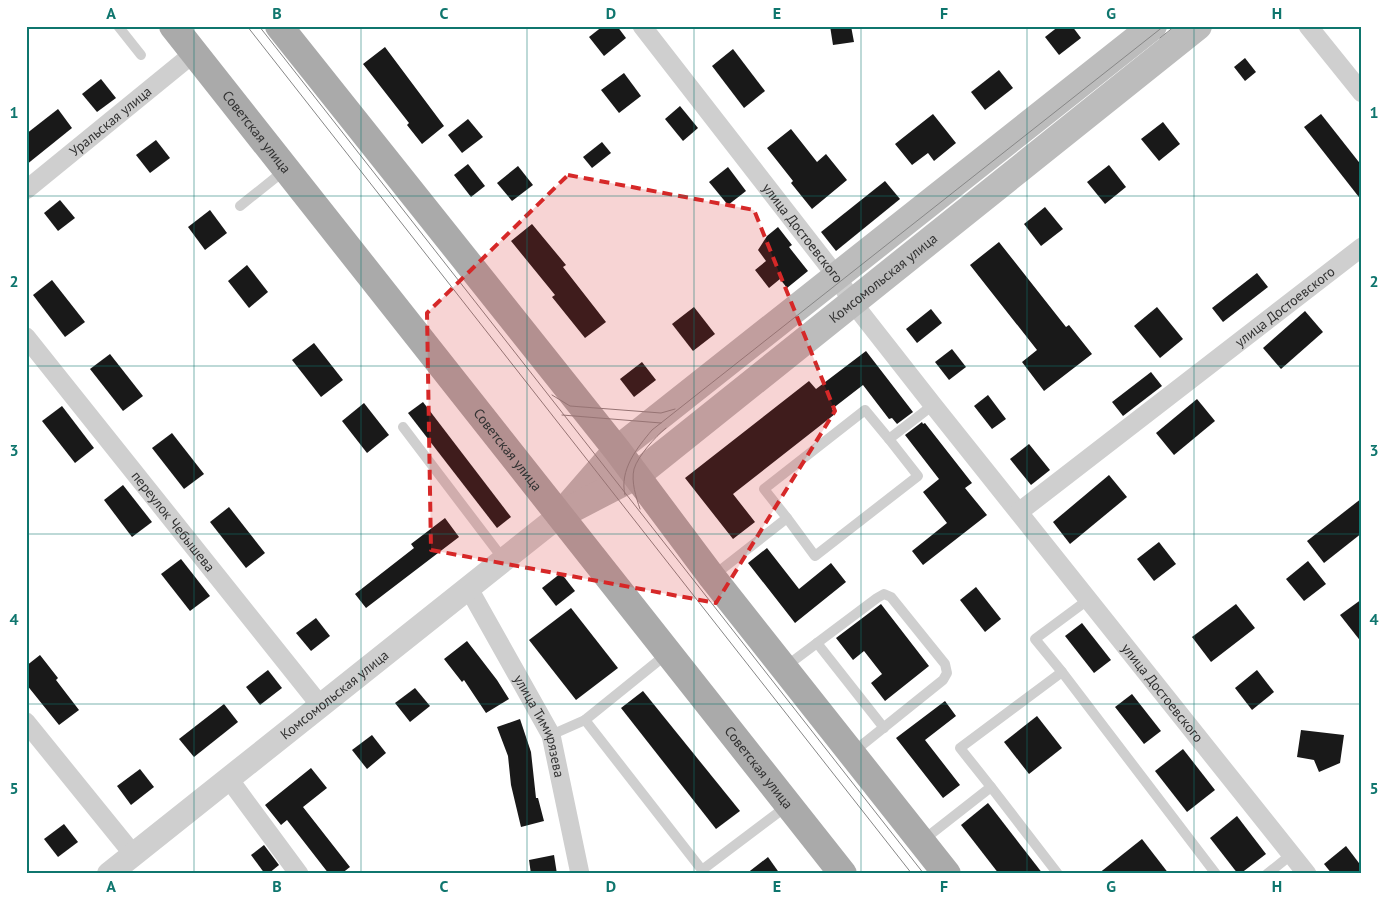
<svg xmlns="http://www.w3.org/2000/svg" width="1388" height="900" viewBox="0 0 1388 900" font-family="'PT Sans',sans-serif">
<style>
.building{fill:#191919}
.lines{fill:none;stroke-linecap:round;stroke-linejoin:round}
.service{stroke:#cfcfcf;stroke-width:10}
.minor{stroke:#cfcfcf;stroke-width:19}
.tertiary{stroke:#cfcfcf;stroke-width:24}
.secondary{stroke:#bcbcbc;stroke-width:28}
.primary{stroke:#aaa;stroke-width:28}
.tram{stroke:#878787;stroke-width:1}
.marked{fill:#d62828;fill-opacity:0.2;stroke:#d62828;stroke-width:4;stroke-dasharray:10 6;stroke-linejoin:round}
.grid{fill:none;stroke:#0f766e;stroke-width:1;stroke-opacity:0.55}
.labels{text-anchor:middle;stroke-width:5;stroke-linejoin:round;paint-order:stroke}
.street-label{font-size:14px;fill:#323232;stroke:#fff}
.neatline{fill:none;stroke:#0f766e;stroke-width:2}
.grid-label{font-size:16px;text-anchor:middle;font-weight:bold;fill:#0f766e}
</style>
<rect width="100%" height="100%" fill="#fff"/>
<!-- building -->
<g class="building">
<path d="M603,26H617L626,38L604,56L589,37Z"/>
<path d="M830,26H851L854,42L833,45Z"/>
<path d="M1059,26H1072L1081,38L1059,55L1045,37Z"/>
<path d="M385,47L444,126L422,144L407,125L409,123L363,64Z"/>
<path d="M733,49L765,91L744,108L712,66Z"/>
<path d="M1245,58L1256,72L1245,81L1234,67Z"/>
<path d="M999,70L1013,88L985,110L971,92Z"/>
<path d="M624,73L641,96L619,113L601,90Z"/>
<path d="M101,79L116,98L97,112L82,94Z"/>
<path d="M680,106L698,128L683,141L665,119Z"/>
<path d="M58,109L72,128L26,165V134Z"/>
<path d="M933,114L956,143L934,161L928,153L912,165L895,144Z"/>
<path d="M1321,114L1362,166V201L1304,127Z"/>
<path d="M468,119L483,137L462,153L448,135Z"/>
<path d="M1163,122L1180,144L1159,161L1141,139Z"/>
<path d="M791,129L817,162L826,154L847,180L812,209L791,183L793,181L767,148Z"/>
<path d="M156,140L170,158L150,173L136,155Z"/>
<path d="M602,142L611,153L592,168L583,157Z"/>
<path d="M468,164L485,186L471,197L454,175Z"/>
<path d="M1109,165L1126,187L1105,204L1087,182Z"/>
<path d="M518,166L533,185L512,201L497,183Z"/>
<path d="M728,167L746,191L728,205L709,182Z"/>
<path d="M885,181L900,199L836,251L821,232Z"/>
<path d="M60,200L75,218L58,231L44,213Z"/>
<path d="M1045,207L1063,229L1041,246L1024,224Z"/>
<path d="M210,210L227,233L205,250L188,227Z"/>
<path d="M532,224L566,265L563,267L606,322L585,338L552,297L555,295L511,241Z"/>
<path d="M778,227L792,245L789,247L808,271L787,288L780,279L769,288L755,270L766,261L758,250L767,236Z"/>
<path d="M999,242L1066,327L1069,325L1092,354L1044,391L1022,362L1037,350L970,265Z"/>
<path d="M247,265L268,292L249,308L228,281Z"/>
<path d="M1257,273L1268,287L1223,322L1212,308Z"/>
<path d="M52,280L85,322L65,337L33,295Z"/>
<path d="M694,307L715,334L693,351L672,324Z"/>
<path d="M1157,307L1183,339L1160,358L1134,326Z"/>
<path d="M931,309L942,323L917,343L906,329Z"/>
<path d="M1305,311L1323,332L1281,369L1263,348Z"/>
<path d="M314,343L343,380L321,397L292,360Z"/>
<path d="M952,349L966,367L949,380L935,362Z"/>
<path d="M866,351L913,412L897,424L892,418L889,419L863,385L832,409L835,414L733,494L755,522L733,539L685,478L809,381L816,389Z"/>
<path d="M110,354L143,396L123,411L90,369Z"/>
<path d="M642,362L656,380L634,397L620,379Z"/>
<path d="M1151,372L1162,386L1123,416L1112,402Z"/>
<path d="M988,395L1006,419L992,429L974,406Z"/>
<path d="M1197,399L1215,421L1174,455L1156,433Z"/>
<path d="M423,402L511,517L497,528L408,413Z"/>
<path d="M364,403L389,435L367,453L342,421Z"/>
<path d="M62,406L94,448L75,463L42,421Z"/>
<path d="M922,422L923,424L925,423L972,483L965,488L987,515L923,565L912,551L947,523L923,492L939,479L905,435Z"/>
<path d="M172,433L204,474L184,489L152,448Z"/>
<path d="M1029,444L1050,470L1031,485L1010,459Z"/>
<path d="M1109,475L1127,497L1070,544L1053,522Z"/>
<path d="M123,485L152,522L132,537L104,500Z"/>
<path d="M1362,498V533L1324,563L1307,541Z"/>
<path d="M229,507L265,553L246,568L210,522Z"/>
<path d="M445,518L459,537L366,608L355,594L414,548L411,544Z"/>
<path d="M1159,542L1176,564L1154,581L1137,559Z"/>
<path d="M767,548L799,589L831,563L846,582L795,623L748,563Z"/>
<path d="M181,559L210,596L190,611L161,574Z"/>
<path d="M1308,561L1326,584L1304,601L1286,579Z"/>
<path d="M561,573L575,591L556,606L542,588Z"/>
<path d="M976,587L1001,619L985,632L960,600Z"/>
<path d="M1362,599V643L1340,615Z"/>
<path d="M881,604L929,666L885,701L871,683L882,674L864,651L853,660L836,638Z"/>
<path d="M1236,604L1255,628L1211,662L1192,637Z"/>
<path d="M571,608L618,668L576,700L529,640Z"/>
<path d="M316,618L330,636L311,651L296,633Z"/>
<path d="M1082,623L1111,660L1094,673L1065,636Z"/>
<path d="M467,641L497,680L509,699L486,713L464,680L462,682L444,659Z"/>
<path d="M40,655L58,678L56,680L79,710L59,725L26,684V666Z"/>
<path d="M268,670L282,688L260,705L246,687Z"/>
<path d="M1257,670L1274,692L1252,710L1235,688Z"/>
<path d="M415,688L430,706L410,722L395,703Z"/>
<path d="M643,691L740,811L716,829L621,708Z"/>
<path d="M1132,694L1161,731L1144,744L1115,707Z"/>
<path d="M945,701L956,716L925,740L960,785L943,798L896,738Z"/>
<path d="M224,704L238,722L194,757L179,739Z"/>
<path d="M1037,716L1062,748L1029,774L1004,742Z"/>
<path d="M520,719L531,752L536,798H538L544,821L521,827L511,785L508,756L497,727Z"/>
<path d="M1301,730L1344,735L1340,763L1319,772L1314,760L1297,757Z"/>
<path d="M372,735L386,753L367,769L352,750Z"/>
<path d="M1183,749L1215,790L1187,812L1155,771Z"/>
<path d="M311,768L327,788L303,807L350,867L341,874H329L287,820L281,825L265,805Z"/>
<path d="M140,769L154,787L131,805L117,786Z"/>
<path d="M988,803L1043,874H999L961,825Z"/>
<path d="M1237,816L1266,854L1240,874H1238L1210,838Z"/>
<path d="M64,824L78,842L58,857L44,839Z"/>
<path d="M1142,839L1169,874H1098Z"/>
<path d="M264,845L279,865L268,874H265L251,855Z"/>
<path d="M1346,846L1362,867V869L1356,874H1332L1324,864Z"/>
<path d="M554,855L557,874H531L529,860Z"/>
<path d="M768,857L780,874H746Z"/>
</g>
<g class="lines">
<!-- service -->
<g class="service">
<path d="M118,26L141,55"/>
<path d="M240,206L285,170"/>
<path d="M403,427L504,560"/>
<path d="M787,518L764,489L865,410L889,439L933,405"/>
<path d="M713,576L787,518L815,556L918,476L889,439"/>
<path d="M817,643L884,728"/>
<path d="M785,667L877,598L884,594L891,597L945,664L947,673L943,680L852,753"/>
<path d="M1062,672L1035,639L1089,599"/>
<path d="M585,720L702,870"/>
<path d="M551,735L585,720L668,653"/>
<path d="M991,787L960,748L1062,672L1216,874"/>
<path d="M922,841L991,787L1058,874"/>
<path d="M705,874L702,870L787,806"/>
<path d="M1267,874L1292,854"/>
</g>
<!-- minor -->
<g class="minor">
<path id="s1" d="M642,26L837,277L853,303L933,405L1307,874"/>
<path d="M1308,26L1362,93"/>
<path id="s2" d="M26,190L194,53"/>
<path id="s3" d="M26,337L320,705"/>
<path id="s4" d="M1019,512L1362,247"/>
<path id="s5" d="M469,589L551,735L580,874"/>
<path d="M26,722L133,854"/>
<path d="M229,779L299,874"/>
</g>
<!-- tertiary -->
<path class="tertiary" id="s6" d="M109,874L560,515"/>
<!-- secondary -->
<g class="secondary">
<path d="M571,503L617,450L1153,26"/>
<path id="s7" d="M560,515L637,475L1198,26"/>
</g>
<!-- primary -->
<g class="primary">
<path id="s8" d="M173,26L843,874"/>
<path d="M279,26L617,450L712,577L947,874"/>
</g>
<!-- tram -->
<g class="tram">
<path d="M247,26L912,874"/>
<path d="M259,26L924,874"/>
<path d="M1160,38L1175,26"/>
<path d="M552,395L570,406L661,413L675,409"/>
<path d="M562,415L661,423"/>
<path d="M625,495C619,470 637,448 652,430L1164,26"/>
<path d="M640,509C636,497 631,482 634,469C638,456 655,437 666,428"/>
</g>
</g>
<!-- marked area -->
<path class="marked" d="M568,175L754,210L835,411L716,603L431,550L427,313Z"/>
<!-- grid -->
<path class="grid" d="M194,26V874M361,26V874M527,26V874M694,26V874M861,26V874M1027,26V874M1194,26V874M26,196H1362M26,366H1362M26,534H1362M26,704H1362"/>
<g class="labels">
<!-- street labels -->
<g class="street-label">
<text dy="5" stroke="none"><textPath href="#s2" startOffset="109">Уральская улица</textPath></text>
<text dy="5" stroke="none"><textPath href="#s8" startOffset="135">Советская улица</textPath></text>
<text dy="5" stroke="none"><textPath href="#s1" startOffset="262">улица Достоевского</textPath></text>
<text dy="5" stroke="none"><textPath href="#s7" startOffset="402">Комсомольская улица</textPath></text>
<text dy="5" stroke="none"><textPath href="#s4" startOffset="336">улица Достоевского</textPath></text>
<text dy="5" stroke="none"><textPath href="#s8" startOffset="540">Советская улица</textPath></text>
<text dy="5" stroke="none"><textPath href="#s3" startOffset="236">переулок Чебышева</textPath></text>
<text dy="5" stroke="none"><textPath href="#s1" startOffset="846">улица Достоевского</textPath></text>
<text dy="5" stroke="none"><textPath href="#s6" startOffset="288">Комсомольская улица</textPath></text>
<text dy="5" stroke="none"><textPath href="#s5" startOffset="155">улица Тимирязева</textPath></text>
<text dy="5" stroke="none"><textPath href="#s8" startOffset="945">Советская улица</textPath></text>
</g>
</g>
<!-- border -->
<rect width="1388" height="900" fill="none" stroke="#ffffff" stroke-width="55"/>
<rect x="28" y="28" width="1332" height="844" class="neatline"/>
<g class="grid-label">
<text x="111" y="19">A</text>
<text x="277" y="19">B</text>
<text x="444" y="19">C</text>
<text x="611" y="19">D</text>
<text x="777" y="19">E</text>
<text x="944" y="19">F</text>
<text x="1111" y="19">G</text>
<text x="1277" y="19">H</text>
<text x="14" y="118">1</text>
<text x="1374" y="118">1</text>
<text x="14" y="287">2</text>
<text x="1374" y="287">2</text>
<text x="14" y="456">3</text>
<text x="1374" y="456">3</text>
<text x="14" y="625">4</text>
<text x="1374" y="625">4</text>
<text x="14" y="794">5</text>
<text x="1374" y="794">5</text>
<text x="111" y="892">A</text>
<text x="277" y="892">B</text>
<text x="444" y="892">C</text>
<text x="611" y="892">D</text>
<text x="777" y="892">E</text>
<text x="944" y="892">F</text>
<text x="1111" y="892">G</text>
<text x="1277" y="892">H</text>
</g>
</svg>
